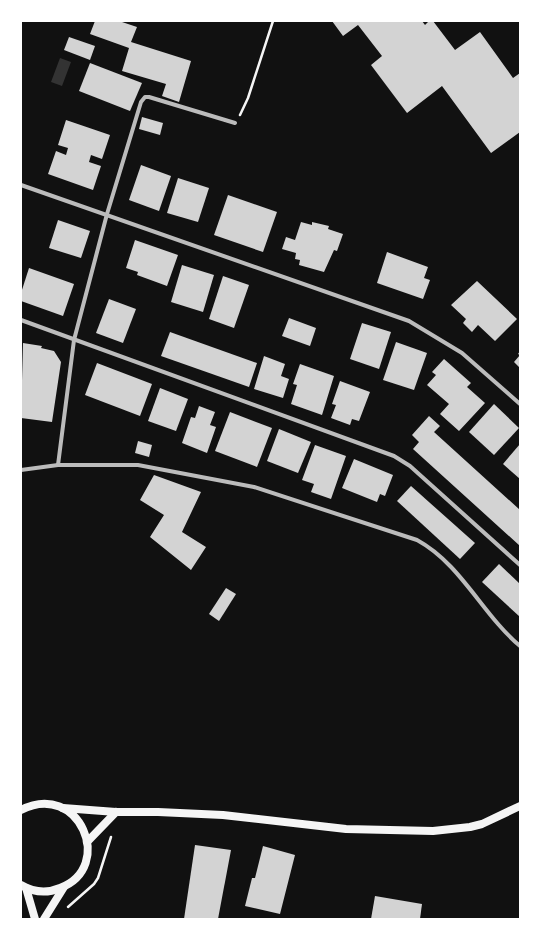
<svg xmlns="http://www.w3.org/2000/svg" width="541" height="940" viewBox="0 0 541 940" font-family="'Alegreya Sans',sans-serif">
<style>
.water{fill:#333}
.building{fill:#d3d3d3}
.lines{fill:none;stroke-linecap:round;stroke-linejoin:round}
.path{stroke:#f5f5f5;stroke-width:2.5}
.minor{stroke:#bcbcbc;stroke-width:4}
.secondary{stroke:#f5f5f5;stroke-width:8}
</style>
<rect width="100%" height="100%" fill="#111"/>
<!-- water -->
<path class="water" d="M60,58L71,62L62,86L51,82Z"/>
<!-- building -->
<g class="building">
<path d="M95,21H119L137,27L131,42L191,61L179,102L162,96L166,84L122,71L129,48L90,34Z"/>
<path d="M332,21H422L425,25L429,21H433L455,50L480,32L513,78L520,73V132L491,153L442,86L407,113L371,65L382,56L358,25L343,36Z"/>
<path d="M69,37L95,46L90,60L64,50Z"/>
<path d="M90,63L142,83L130,111L79,91Z"/>
<path d="M142,117L163,123L160,135L139,129Z"/>
<path d="M66,120L110,135L102,159L91,155L89,162L101,166L93,190L48,174L56,151L66,155L68,148L58,145Z"/>
<path d="M141,165L171,176L159,211L129,200Z"/>
<path d="M178,178L209,188L198,222L167,213Z"/>
<path d="M228,195L277,212L263,252L214,235Z"/>
<path d="M58,220L90,231L81,258L49,248Z"/>
<path d="M301,222L312,225V222L329,226L328,229L343,234L337,251L334,250L324,272L299,265L300,260L295,259L296,253L282,249L286,237L295,240Z"/>
<path d="M135,240L178,255L167,286L137,275L138,272L126,268Z"/>
<path d="M387,252L428,267L424,278L430,280L423,299L377,283Z"/>
<path d="M182,265L214,275L203,312L171,302Z"/>
<path d="M29,268L74,284L63,316L21,301V293Z"/>
<path d="M223,276L249,285L234,328L209,319Z"/>
<path d="M477,281L517,319L495,341L478,325L472,332L463,323L466,319L451,305Z"/>
<path d="M109,299L136,309L123,343L96,333Z"/>
<path d="M289,318L316,328L310,346L282,336Z"/>
<path d="M362,323L391,332L379,369L350,359Z"/>
<path d="M170,332L257,363L249,387L161,356Z"/>
<path d="M396,342L427,353L414,390L383,380Z"/>
<path d="M23,343L42,346L41,348L54,351L61,362L52,422L21,418Z"/>
<path d="M520,351V368L514,362L520,355L518,354Z"/>
<path d="M264,356L285,364L281,376L289,379L283,398L254,389Z"/>
<path d="M444,359L471,383L467,387L485,403L459,431L440,414L449,404L427,385L436,375L432,372Z"/>
<path d="M97,363L152,384L140,416L85,395Z"/>
<path d="M300,364L334,376L322,415L291,404L297,385L293,384Z"/>
<path d="M340,381L370,392L359,421L352,419L350,425L331,418L336,405L332,404Z"/>
<path d="M160,388L188,399L176,431L148,421Z"/>
<path d="M494,404L519,428L494,455L469,432Z"/>
<path d="M199,406L215,412L210,425L216,427L207,453L182,443L191,417L195,418Z"/>
<path d="M230,412L272,428L257,467L215,451Z"/>
<path d="M429,416L440,426L434,432L520,510V546L413,449L419,442L412,435Z"/>
<path d="M279,429L311,442L298,473L267,461Z"/>
<path d="M138,441L152,445L149,457L135,453Z"/>
<path d="M520,444V479L503,464Z"/>
<path d="M315,445L346,456L331,499L311,492L314,484L302,480Z"/>
<path d="M354,459L393,475L385,496L380,494L377,502L342,488Z"/>
<path d="M154,475L201,492L182,532L206,547L191,570L150,537L164,515L140,500Z"/>
<path d="M411,486L475,543L460,559L397,501Z"/>
<path d="M499,564L520,584V617L482,582Z"/>
<path d="M226,588L236,594L219,621L209,614Z"/>
<path d="M195,845L231,850L218,919H184Z"/>
<path d="M263,846L295,855L280,914L245,906L252,878H255Z"/>
<path d="M375,896L422,904L420,919H371Z"/>
</g>
<g class="lines">
<!-- path -->
<g class="path">
<path d="M240,115L248,98L273,21"/>
<path d="M68,907L94,884L98,878L111,837"/>
</g>
<!-- minor -->
<g class="minor">
<path d="M21,185L409,321L462,353L520,404"/>
<path d="M21,320L394,456L410,466L520,565"/>
<path d="M58,465L74,340L107,214L141,102L145,97H149L235,123"/>
<path d="M21,470L58,465H138L254,487L417,540C461,564 482,614 520,646"/>
</g>
<!-- secondary -->
<g class="secondary">
<path d="M63,808L116,812H158L223,815L346,829L433,831L470,827L482,824L520,806"/>
<path d="M21,810C79,780 116,867 60,888C46,894 33,892 21,885"/>
<path d="M87,842L116,812"/>
<path d="M26,888L35,919"/>
<path d="M44,919L64,887"/>
</g>
</g>
<!-- border -->
<rect width="541" height="940" fill="none" stroke="#ffffff" stroke-width="44"/>
</svg>
